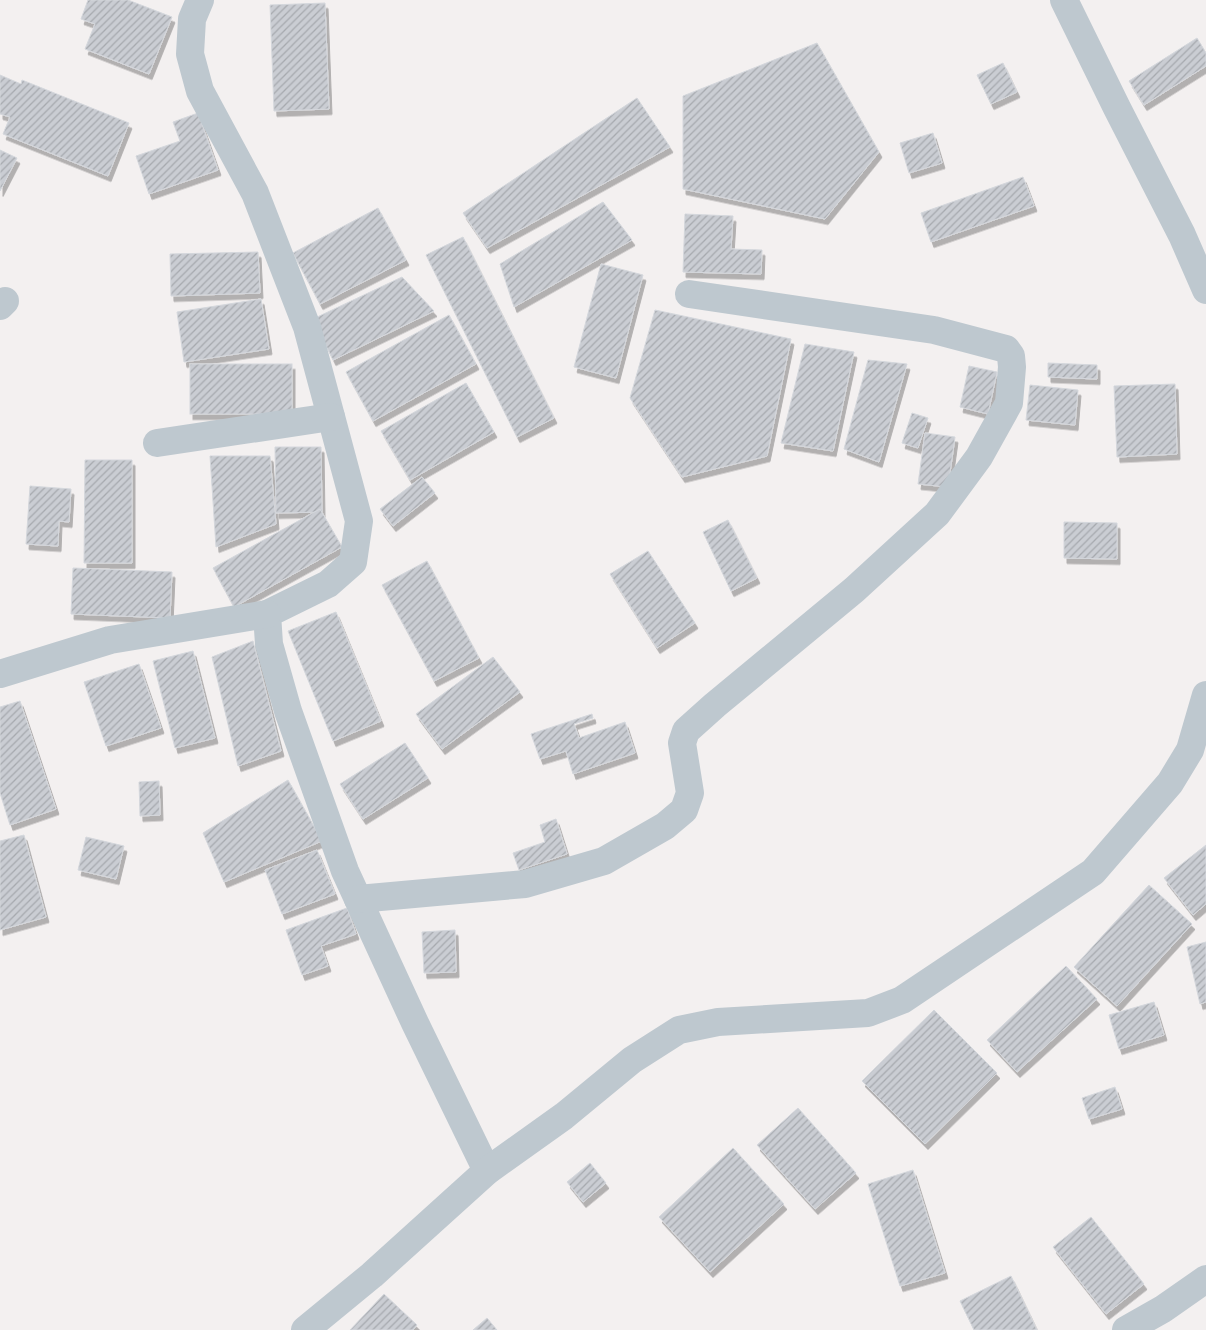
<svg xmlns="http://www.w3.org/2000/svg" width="1206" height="1330" viewBox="0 0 1206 1330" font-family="'Sofia Sans Condensed',sans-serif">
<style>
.building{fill:url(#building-hatch);stroke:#d4d7dc;filter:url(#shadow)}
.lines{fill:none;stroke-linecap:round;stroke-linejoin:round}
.minor{stroke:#bec8cf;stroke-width:28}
</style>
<defs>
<pattern id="building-hatch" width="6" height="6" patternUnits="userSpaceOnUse" patternTransform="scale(1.25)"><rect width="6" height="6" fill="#cacdd3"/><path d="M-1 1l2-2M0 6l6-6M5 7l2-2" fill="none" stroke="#a6a9ae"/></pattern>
<filter id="shadow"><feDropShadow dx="3" dy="5.5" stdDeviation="0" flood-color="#0004"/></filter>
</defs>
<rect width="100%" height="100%" fill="#f3f0f0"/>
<!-- building -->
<g class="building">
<path d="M88,0H128L172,17L149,74L85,49L95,24L81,19Z"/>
<path d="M325,3L329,109L274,111L270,5Z"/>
<path d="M1197,38L1206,53V66L1144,105L1129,81Z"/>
<path d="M817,43L879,152L825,219L683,189V96Z"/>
<path d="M1003,63L1017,92L991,104L977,75Z"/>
<path d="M0,75L21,84L22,80L129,123L108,176L3,134L10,117L0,114Z"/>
<path d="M637,98L670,147L487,248L463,213Z"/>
<path d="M198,113L218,170L149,194L136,156L180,141L173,122Z"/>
<path d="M933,133L942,163L909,173L900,143Z"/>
<path d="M0,150L17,158L0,191Z"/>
<path d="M1023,177L1034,206L931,242L921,213Z"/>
<path d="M603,202L632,240L514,307L500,264Z"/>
<path d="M378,208L406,260L320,304L293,253Z"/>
<path d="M685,214L733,216L731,249L762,250L761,274L683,272Z"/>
<path d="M463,237L554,418L517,437L426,255Z"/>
<path d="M258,252L260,293L171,296L170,254Z"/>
<path d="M601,264L643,275L616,378L574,367Z"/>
<path d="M402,277L434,311L333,360L313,319Z"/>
<path d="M261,299L269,349L184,362L177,312Z"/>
<path d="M655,310L791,339L767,456L682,477L630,398Z"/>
<path d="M449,315L476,364L373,421L346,372Z"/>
<path d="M805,344L854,352L833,451L781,443Z"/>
<path d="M868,360L907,364L879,462L844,449Z"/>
<path d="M1048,363L1097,365V379L1048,377Z"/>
<rect x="190" y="364" width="102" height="50"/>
<path d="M969,366L997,372L988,414L960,407Z"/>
<path d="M466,383L494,432L410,480L381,431Z"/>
<path d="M1175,384L1177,454L1117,457L1114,386Z"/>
<path d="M1030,385L1078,390L1075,425L1026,420Z"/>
<path d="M912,413L928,418L918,448L902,443Z"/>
<path d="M925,433L955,437L948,487L918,484Z"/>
<path d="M275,447H321L322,512L276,513Z"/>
<path d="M210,456H270L276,524L216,547Z"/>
<path d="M85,460H132V563H84Z"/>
<path d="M422,477L435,493L393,526L380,509Z"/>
<path d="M30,486L71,489L69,522L59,521L58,546L26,544Z"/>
<path d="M320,509L342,547L234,607L213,568Z"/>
<path d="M728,520L757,578L731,591L703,532Z"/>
<path d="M1064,522L1117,523V559L1064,558Z"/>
<path d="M648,551L695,623L657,648L610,574Z"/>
<path d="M427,561L479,658L434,681L382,585Z"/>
<path d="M73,568L172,572L170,618L71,614Z"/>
<path d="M336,612L381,721L333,741L288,631Z"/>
<path d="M253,641L281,751L238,766L212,657Z"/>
<path d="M193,651L215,738L175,748L153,661Z"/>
<path d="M493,657L520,692L442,749L416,714Z"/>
<path d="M139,664L161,728L106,746L84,682Z"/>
<path d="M20,701L56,809L10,825L0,793V707Z"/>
<path d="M592,714L593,718L574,724L579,738L625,722L635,753L573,774L566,751L540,759L531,734Z"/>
<path d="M405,743L428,778L363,819L340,784Z"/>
<path d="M288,780L322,841L224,882L203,833Z"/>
<path d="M159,781L160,815L140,816L139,782Z"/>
<path d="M556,819L567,854L519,870L513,853L545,842L540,825Z"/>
<path d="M24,835L46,917L0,930V841Z"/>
<path d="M86,837L124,846L116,879L78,870Z"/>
<path d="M1206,845V904L1193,915L1164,878Z"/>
<path d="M317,850L335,894L282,914L265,870Z"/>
<path d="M1149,885L1192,924L1117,1006L1074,967Z"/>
<path d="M347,908L356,934L321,946L328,966L302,975L286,930Z"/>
<path d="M455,930L456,972L424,973L422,932Z"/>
<path d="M1206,942V1002L1200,1004L1187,947Z"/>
<path d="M1066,966L1097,999L1017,1072L987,1040Z"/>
<path d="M1154,1002L1164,1035L1119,1049L1109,1015Z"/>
<path d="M934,1010L997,1073L925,1144L862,1081Z"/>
<path d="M1115,1087L1122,1109L1089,1119L1082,1098Z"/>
<path d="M798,1108L856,1173L815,1209L757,1145Z"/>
<path d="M733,1148L784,1204L710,1272L659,1217Z"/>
<path d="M590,1163L606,1183L583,1202L567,1182Z"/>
<path d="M913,1170L945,1273L900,1286L868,1184Z"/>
<path d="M1091,1217L1144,1284L1106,1314L1053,1247Z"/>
<path d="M1011,1276L1037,1330H974L960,1301Z"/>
<path d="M384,1294L417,1325L413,1330H350Z"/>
<path d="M487,1318L497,1330H473Z"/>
</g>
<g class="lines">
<!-- minor -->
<g class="minor">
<path d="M200,0L192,19L190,54L200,91L255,193L307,327L359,521L353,562L328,584L267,614L269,644L288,711L345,871L415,1023L487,1171"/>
<path d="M1064,0L1117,108L1182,235L1206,290"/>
<path d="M0,306L5,301"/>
<path d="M157,443L331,417"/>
<path d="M0,674L110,640L267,614"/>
<path d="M358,899L525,884L604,861L665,826L684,810L690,793L682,743L686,731L715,705L854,590L937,514L979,457L1009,403L1012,367L1011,356L1006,349L934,330L689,294"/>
<path d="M305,1330L372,1275L487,1171L564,1116L632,1060L679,1030L718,1022L868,1013L902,1000L1093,872L1170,783L1190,750L1206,695"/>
<path d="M1126,1330L1163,1309L1206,1279"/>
</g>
</g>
</svg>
